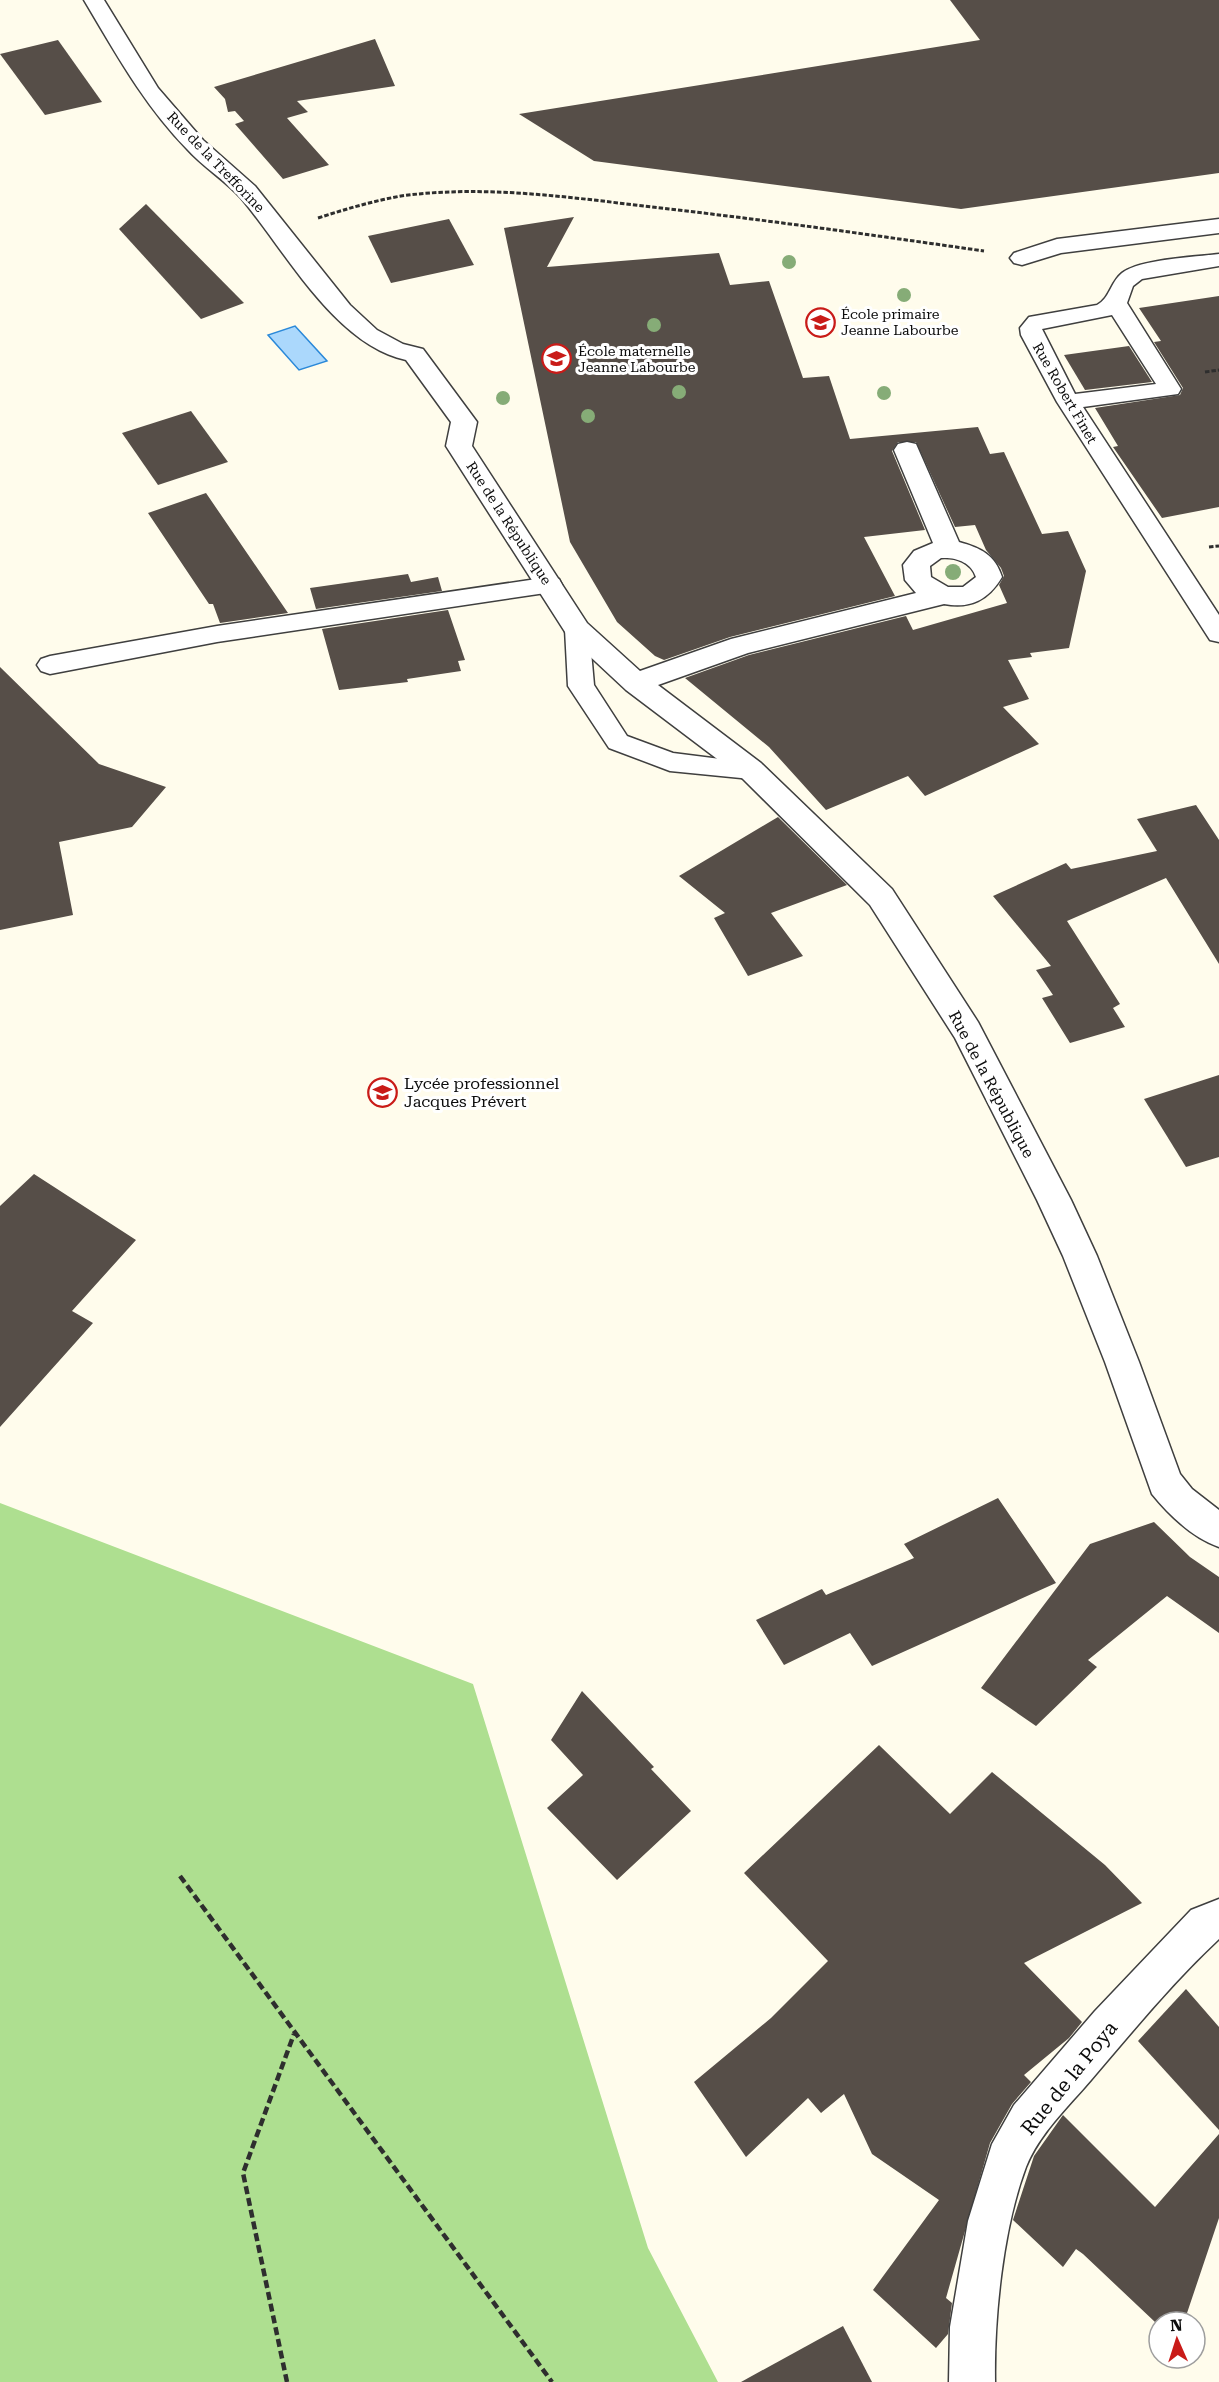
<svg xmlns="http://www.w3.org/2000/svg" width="1219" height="2382" viewBox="0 0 1219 2382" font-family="'Roboto Serif',serif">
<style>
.forest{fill:#aedf90}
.water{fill:#abd8fc;stroke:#2b89d9;stroke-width:1.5}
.building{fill:#564e48}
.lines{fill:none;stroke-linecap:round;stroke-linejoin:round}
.service-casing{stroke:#3f3f3f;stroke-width:3}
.minor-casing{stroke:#3f3f3f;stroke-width:3}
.path-far1{stroke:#2e2e2e;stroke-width:3;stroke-dasharray:4.5 2;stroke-linecap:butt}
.path{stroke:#2e2e2e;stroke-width:4.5;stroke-dasharray:8 4;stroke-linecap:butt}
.service{fill:#fff;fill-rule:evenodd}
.minor{fill:#fff;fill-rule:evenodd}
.tree{fill:#86ac77}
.labels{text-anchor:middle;stroke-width:6;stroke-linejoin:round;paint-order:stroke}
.far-street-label{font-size:14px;fill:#0c0c0c;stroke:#fff}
.far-poi-label{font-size:14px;fill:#0c0c0c;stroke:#fff;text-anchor:start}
.poi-label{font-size:16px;fill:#0c0c0c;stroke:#fff;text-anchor:start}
.street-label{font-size:16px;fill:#0c0c0c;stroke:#fff}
.near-street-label{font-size:20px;fill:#0c0c0c;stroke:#fff}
</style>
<rect width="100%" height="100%" fill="#fffcec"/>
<!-- forest -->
<path class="forest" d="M0,1503L473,1684L648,2248L718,2382H0Z"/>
<!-- water -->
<path class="water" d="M295,326L327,361L299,370L268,335Z"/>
<!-- building -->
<g class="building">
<path d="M950,0H1219V173L961,209L594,161L519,114L980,40Z"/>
<path d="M375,39L395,86L297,101L308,112L287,118L329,165L283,179L235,124L244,121L235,111L228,112L225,99L214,87Z"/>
<path d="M58,40L102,102L45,115L0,54Z"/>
<path d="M146,204L244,303L201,319L119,229Z"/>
<path d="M574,217L547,267L719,253L730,285L769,281L803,378L829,376L850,439L978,427L990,454L1004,452L1042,534L1068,531L1086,571L1069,648L1030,653L1032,657L1008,660L1029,699L1003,707L1039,744L925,796L908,776L826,810L769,747L685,678L749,655L906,616L913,630L1007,603L999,585L1004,576L1001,568L986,550L975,525L955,527L916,442H898L892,451L925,530L864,537L895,596L730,637L664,660L655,656L617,622L570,542L504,228Z"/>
<path d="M449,219L474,265L391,283L368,236Z"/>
<path d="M1219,296V507L1162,518L1113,447L1118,446L1095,408L1180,395L1183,388L1154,342L1161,341L1139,308Z"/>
<path d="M1129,346L1152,382L1085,390L1064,355Z"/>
<path d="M191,411L228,462L158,485L122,433Z"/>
<path d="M206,493L288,613L220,623L213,604H209L148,513Z"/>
<path d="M408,574L411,582L438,577L442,591L316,609L310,588Z"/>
<path d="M448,610L465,660L458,661L461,671L407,679L408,682L339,690L322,629Z"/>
<path d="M0,667L99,764L166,787L132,827L59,842L73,915L0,930Z"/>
<path d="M1196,805L1219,840V964L1166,878L1067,921L1120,1004L1113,1008L1125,1027L1070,1043L1042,998L1053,995L1036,970L1051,966L993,896L1066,863L1071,869L1157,851L1137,819Z"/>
<path d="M778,817L847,885L771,913L803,956L748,976L714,918L725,913L679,876Z"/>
<path d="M1219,1075V1157L1186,1167L1144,1099Z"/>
<path d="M34,1174L136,1240L72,1311L93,1323L0,1427V1206Z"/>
<path d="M998,1498L1056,1583L872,1666L850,1633L784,1665L756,1620L822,1589L826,1595L914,1558L904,1544Z"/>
<path d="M1154,1522L1190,1557L1219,1577V1633L1167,1596L1088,1660L1097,1667L1036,1726L981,1688L1090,1544Z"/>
<path d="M582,1691L654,1767L651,1769L691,1811L617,1880L547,1808L583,1775L551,1740Z"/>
<path d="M879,1745L950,1814L992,1772L1105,1865L1142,1903L1024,1963L1082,2022L1069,2038L1024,2075L1031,2082L1012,2104L990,2143L946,2298L952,2303L948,2334L936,2348L873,2290L939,2200L872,2154L844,2094L821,2113L808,2098L746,2157L694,2082L771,2018L828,1961L744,1873Z"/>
<path d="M1186,1989L1219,2027V2130L1138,2041Z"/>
<path d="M1063,2115L1155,2207L1219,2134V2218L1184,2322H1155L1083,2254L1076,2249L1063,2267L1013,2220L1034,2156Z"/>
<path d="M843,2326L872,2382H741Z"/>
</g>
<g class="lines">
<defs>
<g id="service">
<path d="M1219,254V266L1142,279L1133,286L1127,303L1181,389L1178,394L1083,407L1219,615V642L1210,640L1057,402L1021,335L1020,328L1029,317L1097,305C1110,298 1110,283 1122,273C1140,259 1195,257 1219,254ZM1112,315L1156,384L1075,394L1042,329Z"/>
<path d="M550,577L559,579L562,585L559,591L217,642L50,674L41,671L37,665L41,659L50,656L217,626Z"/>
<path d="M577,621L586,623L589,629L594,685L627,736L673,753L760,764L764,770L760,776L751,779L670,771L609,748L568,686L565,629L568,623Z"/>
</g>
<g id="minor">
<path d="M84,0H104L158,88L203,140L255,186L350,305L377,330L403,344L423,349L477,422L472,446L587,623L640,671L731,639L916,593L905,580L903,565L914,551L933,543L894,450L898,444L907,442L916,444L959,542C981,548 995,555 1002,577C988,600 971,609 944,604L748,653L658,685L761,763L892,889L978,1022L1071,1200L1097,1256L1139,1362L1180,1474L1192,1489L1219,1510V1547C1193,1538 1170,1516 1152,1494L1105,1362L1063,1256L1037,1200L955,1038L870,905L741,777L626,690L567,635L446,446L451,422L406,360C335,345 285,250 241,198C225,180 203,167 187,149C144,105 115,52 84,0ZM941,558C956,557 971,562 976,577L963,587H948L931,577L930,566Z"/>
<path d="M1219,219V233L1061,253L1022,265L1014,263L1010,258L1014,253L1057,239Z"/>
<path d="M1219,1899V1939C1173,1982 1132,2032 1091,2080C1068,2107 1039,2134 1026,2167C1003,2228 994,2317 995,2382H949L950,2327L968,2221L992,2144L1014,2105L1095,2011L1191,1910Z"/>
</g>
</defs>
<!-- service casing -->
<use href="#service" class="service-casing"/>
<!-- minor casing -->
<use href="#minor" class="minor-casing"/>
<!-- path-far1 -->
<g class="path-far1">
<path d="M318,218C346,209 373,201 401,196C490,184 581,199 669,209C774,221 879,236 984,251"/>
<path d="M1205,372L1219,370"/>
<path d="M1209,547L1219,546"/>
</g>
<!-- path -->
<g class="path">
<path d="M180,1876L552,2382"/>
<path d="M287,2382L243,2173L294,2034"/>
</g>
<!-- service -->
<use href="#service" class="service"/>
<!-- minor -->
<use href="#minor" class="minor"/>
</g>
<!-- trees -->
<g class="tree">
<circle cx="789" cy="262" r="7"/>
<circle cx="904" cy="295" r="7"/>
<circle cx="654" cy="325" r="7"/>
<circle cx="679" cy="392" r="7"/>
<circle cx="884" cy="393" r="7"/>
<circle cx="503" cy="398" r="7"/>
<circle cx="588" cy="416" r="7"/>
<circle cx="953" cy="572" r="8"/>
</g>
<!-- icons -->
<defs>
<symbol id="school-ring" viewBox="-11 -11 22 22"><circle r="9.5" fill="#fff" stroke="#c91b18" stroke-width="1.5"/><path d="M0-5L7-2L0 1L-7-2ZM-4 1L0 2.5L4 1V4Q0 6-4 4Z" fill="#c91b18"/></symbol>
</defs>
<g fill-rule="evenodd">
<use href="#school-ring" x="804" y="306" width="33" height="33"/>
<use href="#school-ring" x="540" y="342" width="33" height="33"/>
<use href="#school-ring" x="366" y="1076" width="33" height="33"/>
</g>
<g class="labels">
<!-- far-street labels -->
<g class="far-street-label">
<text transform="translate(216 162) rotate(46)" y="5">Rue de la Trefforine</text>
<text transform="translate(1065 393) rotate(60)" y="5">Rue Robert Finet</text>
<text transform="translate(509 523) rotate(57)" y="5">Rue de la République</text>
</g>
<!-- far-poi labels -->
<g class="far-poi-label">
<text x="841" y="319">École primaire<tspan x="841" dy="16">Jeanne Labourbe</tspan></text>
<text x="578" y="356">École maternelle<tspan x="578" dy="16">Jeanne Labourbe</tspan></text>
</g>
<!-- poi labels -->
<g class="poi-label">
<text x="404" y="1089">Lycée professionnel<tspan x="404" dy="18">Jacques Prévert</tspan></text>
</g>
<!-- street labels -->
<g class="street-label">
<text transform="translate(992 1084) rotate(62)" y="6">Rue de la République</text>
</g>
<!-- near-street labels -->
<g class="near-street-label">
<text transform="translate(1069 2078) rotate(-51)" y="7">Rue de la Poya</text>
</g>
</g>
<!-- north arrow -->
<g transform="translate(1177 2340) rotate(357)"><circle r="28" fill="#ffffff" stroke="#9e9e9e" stroke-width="1.5"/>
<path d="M0-4.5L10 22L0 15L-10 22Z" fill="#c91b18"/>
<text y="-9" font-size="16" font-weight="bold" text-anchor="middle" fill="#0c0c0c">N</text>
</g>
</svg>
